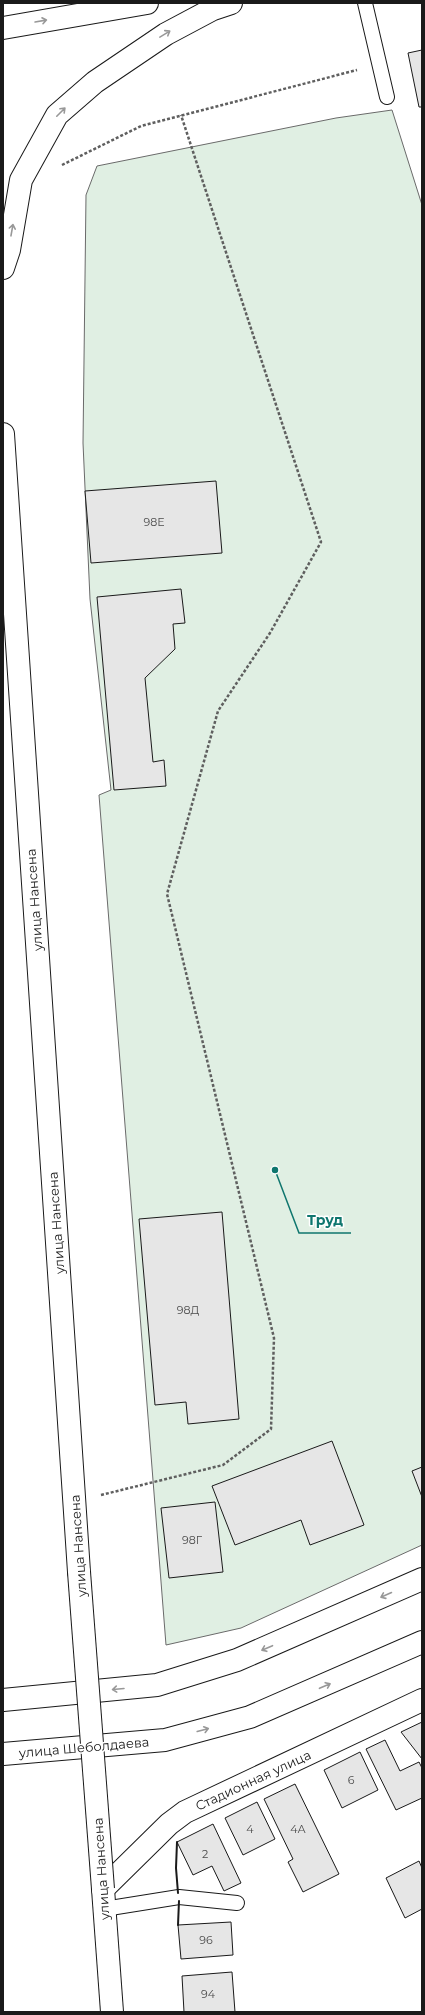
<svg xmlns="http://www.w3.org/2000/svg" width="425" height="2015" viewBox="0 0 425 2015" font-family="Montserrat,sans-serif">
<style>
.green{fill:#e0efe3;stroke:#6a6a6a}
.building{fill:#e6e6e6;stroke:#1a1a1a}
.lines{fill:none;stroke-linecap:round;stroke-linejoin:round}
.service-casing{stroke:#1a1a1a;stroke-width:16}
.minor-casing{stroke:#1a1a1a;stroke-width:24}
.secondary-casing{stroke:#1a1a1a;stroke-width:24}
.primary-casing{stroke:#1a1a1a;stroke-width:24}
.path{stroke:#5f5f5f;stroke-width:2.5;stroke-dasharray:3 2;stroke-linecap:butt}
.service{stroke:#fff;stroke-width:14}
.minor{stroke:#fff;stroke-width:22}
.secondary{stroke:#fff;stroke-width:22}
.primary{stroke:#fff;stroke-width:22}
.secondary-bridge-casing{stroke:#1a1a1a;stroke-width:24;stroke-linecap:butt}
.secondary-bridge{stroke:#fff;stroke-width:22}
.wall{stroke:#1a1a1a;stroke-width:2}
.oneway{stroke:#989898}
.labels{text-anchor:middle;stroke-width:3;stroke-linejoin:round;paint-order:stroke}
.number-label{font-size:11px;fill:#4d4d4d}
.street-label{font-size:13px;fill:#1a1a1a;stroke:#fff}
.leader{fill:none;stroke:#0f766e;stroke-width:1.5}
.callout-dot{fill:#0f766e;stroke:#fff;stroke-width:1.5}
.callout-label{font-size:14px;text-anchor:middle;font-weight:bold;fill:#0f766e;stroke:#fff;stroke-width:3;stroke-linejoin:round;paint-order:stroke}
</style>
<rect width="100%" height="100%" fill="#fff"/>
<!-- green -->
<path class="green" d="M392,110L422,205V1545L241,1628L166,1645L99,795L111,790L90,599L83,443L86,195L97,166L336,118Z"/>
<!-- building -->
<g class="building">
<path d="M422,50V107H419L408,53Z"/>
<path d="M216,481L222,553L91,563L85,491Z"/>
<path d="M181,589L185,623L173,624L175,649L145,678L153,762L164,760L166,786L114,790L97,597Z"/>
<path d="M222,1212L239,1419L188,1424L186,1402L155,1405L139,1219Z"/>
<path d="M332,1441L364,1525L310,1545L301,1520L235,1545L212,1486Z"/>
<path d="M422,1467V1497L412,1471Z"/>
<path d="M215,1502L223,1572L169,1578L161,1508Z"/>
<path d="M422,1722V1759L401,1732Z"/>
<path d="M385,1740L400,1771L419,1762L422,1768V1798L396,1810L366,1749Z"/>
<path d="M360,1752L378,1790L342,1808L324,1770Z"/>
<path d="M295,1784L339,1874L303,1892L288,1862L293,1859L264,1799Z"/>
<path d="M257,1802L275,1839L243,1855L225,1818Z"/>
<path d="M213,1824L241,1883L224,1891L212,1866L193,1875L177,1842Z"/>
<path d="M419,1861L422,1868V1909L405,1918L386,1878Z"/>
<path d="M231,1922L233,1955L181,1959L178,1925Z"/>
<path d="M232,1972L235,2012H184L182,1976Z"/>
</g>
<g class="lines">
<defs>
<g id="service">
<path d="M365,3L387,97"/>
<path d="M104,1909L179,1897L237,1903"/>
</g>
<path id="minor" d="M103,1889L169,1824L185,1812L422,1700"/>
<g id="secondary">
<path d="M3,434L79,1572"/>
<path d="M103,1889L112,2012"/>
</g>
<g id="primary">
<path d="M3,28L147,3"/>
<path d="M3,268L9,250L21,180L57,115L95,82L166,34L213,9L231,3"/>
<path d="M3,1700L157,1685L237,1660L422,1579"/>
<path d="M3,1754L165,1740L250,1717L422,1642"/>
</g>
</defs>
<!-- service casing -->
<use href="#service" class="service-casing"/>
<!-- minor casing -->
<use href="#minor" class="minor-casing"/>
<!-- secondary casing -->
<use href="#secondary" class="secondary-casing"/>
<!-- primary casing -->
<use href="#primary" class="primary-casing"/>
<!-- path -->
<g class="path">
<path d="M62,165L141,126L357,70"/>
<path d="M101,1495L223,1465L271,1429L274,1338L167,894L218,711L270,633L321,542L181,115"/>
</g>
<!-- service -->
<use href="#service" class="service"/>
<!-- minor -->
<use href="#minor" class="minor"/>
<!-- secondary -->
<use href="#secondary" class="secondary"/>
<!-- primary -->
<use href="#primary" class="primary"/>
<defs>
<path id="secondary-bridge" d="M79,1572L103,1889"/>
</defs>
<!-- secondary-bridge casing -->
<use href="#secondary-bridge" class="secondary-bridge-casing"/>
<!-- secondary-bridge -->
<use href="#secondary-bridge" class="secondary-bridge"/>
<!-- wall -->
<g class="wall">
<path d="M177,1842L176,1868L178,1893"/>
<path d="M178,1925L179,1901"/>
</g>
</g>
<!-- one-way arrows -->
<defs><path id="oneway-shaft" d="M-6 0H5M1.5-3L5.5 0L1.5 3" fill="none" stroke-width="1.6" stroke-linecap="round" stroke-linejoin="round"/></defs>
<g class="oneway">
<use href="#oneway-shaft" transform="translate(41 21) rotate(-10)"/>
<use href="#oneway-shaft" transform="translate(165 34) rotate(-31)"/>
<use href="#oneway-shaft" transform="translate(61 112) rotate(-45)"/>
<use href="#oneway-shaft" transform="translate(12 230) rotate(-80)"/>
<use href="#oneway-shaft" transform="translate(386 1595) rotate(156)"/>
<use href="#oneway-shaft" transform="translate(267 1648) rotate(157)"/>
<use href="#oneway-shaft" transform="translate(325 1686) rotate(-23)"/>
<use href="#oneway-shaft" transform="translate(118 1689) rotate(175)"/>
<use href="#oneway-shaft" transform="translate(203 1730) rotate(-15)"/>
</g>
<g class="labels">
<!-- number labels -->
<g class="number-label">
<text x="154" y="526">98Е</text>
<text x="188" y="1314">98Д</text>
<text x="192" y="1544">98Г</text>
<text x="351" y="1784">6</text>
<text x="250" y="1833">4</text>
<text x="298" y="1833">4А</text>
<text x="205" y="1858">2</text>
<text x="206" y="1944">96</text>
<text x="208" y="1998">94</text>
</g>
<!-- street labels -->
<g class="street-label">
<text transform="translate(34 900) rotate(-94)" y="5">улица Нансена</text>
<text transform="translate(56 1223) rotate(-94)" y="5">улица Нансена</text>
<text transform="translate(78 1546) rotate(-94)" y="5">улица Нансена</text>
<text transform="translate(84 1747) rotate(-5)" y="5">улица Шеболдаева</text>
<text transform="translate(253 1780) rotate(-25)" y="5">Стадионная улица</text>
<text transform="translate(101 1869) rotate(-94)" y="5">улица Нансена</text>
</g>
</g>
<!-- callouts -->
<path class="leader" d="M275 1170L299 1233H351"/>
<circle class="callout-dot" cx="275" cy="1170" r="4"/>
<g class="callout-label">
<text x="325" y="1225">Труд</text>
</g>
<!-- border -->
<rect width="425" height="2015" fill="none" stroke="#1a1a1a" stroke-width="8"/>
</svg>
